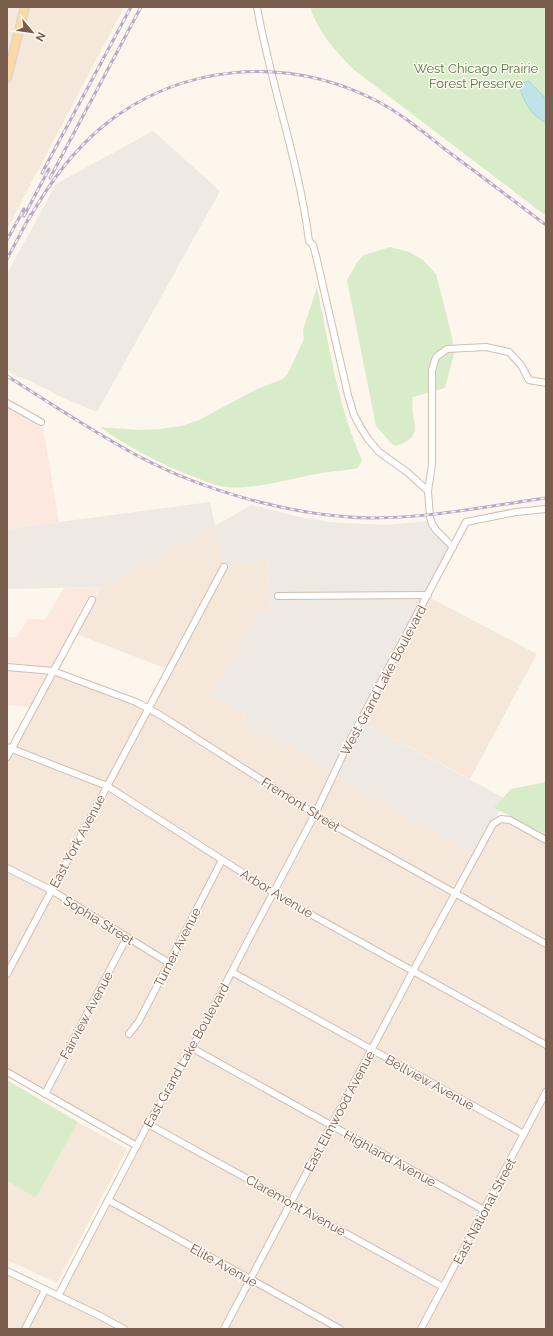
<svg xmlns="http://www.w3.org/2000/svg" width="553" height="1336" viewBox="0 0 553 1336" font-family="Raleway,sans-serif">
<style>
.residential{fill:#f5e8da}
.commercial{fill:#fde8e0}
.industrial{fill:#efe9e4}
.green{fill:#d8ecc9}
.water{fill:#bfe3e8;stroke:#a5d3da}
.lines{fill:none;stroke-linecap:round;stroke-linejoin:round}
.minor-casing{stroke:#d1beb0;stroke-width:8}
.major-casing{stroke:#dad1cd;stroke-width:10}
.minor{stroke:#fff;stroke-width:6}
.major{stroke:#fbd9a5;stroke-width:8}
.rail-casing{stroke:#b9a8c9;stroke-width:3}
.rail{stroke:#fffaf3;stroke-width:1.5;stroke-dasharray:4.5;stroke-linecap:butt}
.labels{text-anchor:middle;stroke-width:3;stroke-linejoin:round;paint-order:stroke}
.park-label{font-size:13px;fill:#537a41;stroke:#fffaf3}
.street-label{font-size:13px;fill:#7a5c4d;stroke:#fffaf3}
</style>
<rect width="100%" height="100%" fill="#fdf6ec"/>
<!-- residential -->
<g class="residential">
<path d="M7,7H21L7,61Z"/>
<path d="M27,7H124L7,229V86Z"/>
<path d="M215,526L223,566L167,669L76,634L101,587Z"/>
<path d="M267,560L271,609L243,711L248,730L293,747L333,771L314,812L151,708L225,568Z"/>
<path d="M429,597L537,654L470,779L362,722Z"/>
<path d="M54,673L146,710L51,888L7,866V760Z"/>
<path d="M149,711L312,814L136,1144L7,1070V980Z"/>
<path d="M336,777L474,855L222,1329H132L60,1295L192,1051L315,820Z"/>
<path d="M503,822L511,823L546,843V1090L419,1329H227L490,833L496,825Z"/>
<path d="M7,870L49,891L7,970Z"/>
<path d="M546,1096V1329H424Z"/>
<path d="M78,1122L127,1149L57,1283L7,1260V1181L36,1198Z"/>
<path d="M7,1274L122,1329H7Z"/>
</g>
<!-- commercial -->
<g class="commercial">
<path d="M7,407L43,428L59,522L7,529Z"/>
<path d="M101,587L52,669L7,666V637L16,638L28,619L45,620L64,588Z"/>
<path d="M7,669L51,672L32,707L7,705Z"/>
</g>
<!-- industrial -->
<g class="industrial">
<path d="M153,131L220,191L97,412L61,397L28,380L16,376L7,369V274L56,184Z"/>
<path d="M210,502L215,526L251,505L300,517L329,522L385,525L429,521L434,533L450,547L333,771L293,747L248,730L243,711L213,696L258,612L271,609L267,560L225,568L223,566L215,526L101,587L7,589V529Z"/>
<path d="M362,722L506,799L474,855L336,777L349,746Z"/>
</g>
<!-- green -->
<g class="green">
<path d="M310,7H546V216L353,69C334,49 319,34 310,7Z"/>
<path d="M390,247L409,252L423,260L436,274L452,337L454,354L445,388L413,397C408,419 429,436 395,446L391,443L376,426L347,280L358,261L364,255Z"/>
<path d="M317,287C329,345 338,406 362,460L358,468C344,471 331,471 316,474C290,479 246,492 220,486C211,484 203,480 194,477C161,464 129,448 100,427L139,430L160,429L181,426L199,420L257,389L283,379L288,373L304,339L303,330Z"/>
<path d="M546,782V835L494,808L511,789Z"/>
<path d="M7,1080L78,1122L36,1198L7,1181Z"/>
</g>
<!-- water -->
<path class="water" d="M529,81L546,99V123C542,120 536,117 533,113C527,106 518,91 521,83Z"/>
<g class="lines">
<defs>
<g id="minor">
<path d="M257,7C271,86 299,161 309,241L313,245L316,256L348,395L354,415L361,428L368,439L379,452L407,472L428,491"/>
<path d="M7,403L41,422"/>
<path d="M453,547L436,530L432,524L430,517L428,491L432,464V370L436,357L447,349L486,347L509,352L521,365L529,380L546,383"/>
<path d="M278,596L428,595"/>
<path d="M7,667L53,671L136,702L160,715L326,821L546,944"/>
<path d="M7,747L107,786L285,900L546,1045"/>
<path d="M7,757L92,600"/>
<path d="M7,868L51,890L169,963"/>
<path d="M232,972L524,1134"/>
<path d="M7,974L224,567"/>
<path d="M129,1034L139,1021L222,860"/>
<path d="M192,1048L484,1210"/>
<path d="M7,1072L137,1146"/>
<path d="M45,1094L127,937"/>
<path d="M148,1124L443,1287"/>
<path d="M108,1200L340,1329"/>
<path d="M7,1271L100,1316L124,1329"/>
<path d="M58,1296L148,1124L192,1048L253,931L315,814L348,744L466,522L516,512L546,509"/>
<path d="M25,1329L45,1290"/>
<path d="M224,1329L413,971L493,824L501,819L510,820L546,840"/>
<path d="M421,1329L546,1092"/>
</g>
<path id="major" d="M7,78L25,7"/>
</defs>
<!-- minor casing -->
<use href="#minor" class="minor-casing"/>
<!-- major casing -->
<use href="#major" class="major-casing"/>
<!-- minor -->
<use href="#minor" class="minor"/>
<!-- major -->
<use href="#major" class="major"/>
<defs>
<g id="rail">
<path d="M42,173L131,7"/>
<path d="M50,178L141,7"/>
<path d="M24,216L49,169"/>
<path d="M29,219C48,185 72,152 102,127C180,63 286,55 375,100C401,113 423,132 446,150C480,175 513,200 546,225"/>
<path d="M7,240L24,209"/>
<path d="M7,259L31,214"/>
<path d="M7,376C50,403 93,432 138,456C206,492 296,517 372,518C429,518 489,506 546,498"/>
</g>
</defs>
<!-- rail casing -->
<use href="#rail" class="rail-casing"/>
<!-- rail -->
<use href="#rail" class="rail"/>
</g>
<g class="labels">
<!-- park labels -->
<g class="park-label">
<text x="476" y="73">West Chicago Prairie<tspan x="476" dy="15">Forest Preserve</tspan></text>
</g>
<!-- street labels -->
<g class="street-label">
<text transform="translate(383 680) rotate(-62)" y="5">West Grand Lake Boulevard</text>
<text transform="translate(301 804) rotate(32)" y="5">Fremont Street</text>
<text transform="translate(77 841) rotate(-62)" y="5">East York Avenue</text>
<text transform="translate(277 893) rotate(31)" y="5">Arbor Avenue</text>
<text transform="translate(99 920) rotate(32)" y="5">Sophia Street</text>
<text transform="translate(177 947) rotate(-63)" y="5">Turner Avenue</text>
<text transform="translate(86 1015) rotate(-62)" y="5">Fairview Avenue</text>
<text transform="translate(186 1055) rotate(-61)" y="5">East Grand Lake Boulevard</text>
<text transform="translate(430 1082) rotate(29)" y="5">Bellview Avenue</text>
<text transform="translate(339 1111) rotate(-62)" y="5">East Elmwood Avenue</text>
<text transform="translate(390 1158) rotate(29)" y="5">Highland Avenue</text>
<text transform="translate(296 1205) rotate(29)" y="5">Claremont Avenue</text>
<text transform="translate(484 1211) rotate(-62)" y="5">East National Street</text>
<text transform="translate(224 1265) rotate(29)" y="5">Elite Avenue</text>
</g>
</g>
<!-- border -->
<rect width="553" height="1336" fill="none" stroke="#7a5c4d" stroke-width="16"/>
<!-- north arrow -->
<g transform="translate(32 32) rotate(119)" stroke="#fffaf3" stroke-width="3" paint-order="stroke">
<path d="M0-3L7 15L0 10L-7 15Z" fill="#7a5c4d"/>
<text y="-6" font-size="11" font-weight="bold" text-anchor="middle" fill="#7a5c4d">N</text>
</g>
</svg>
